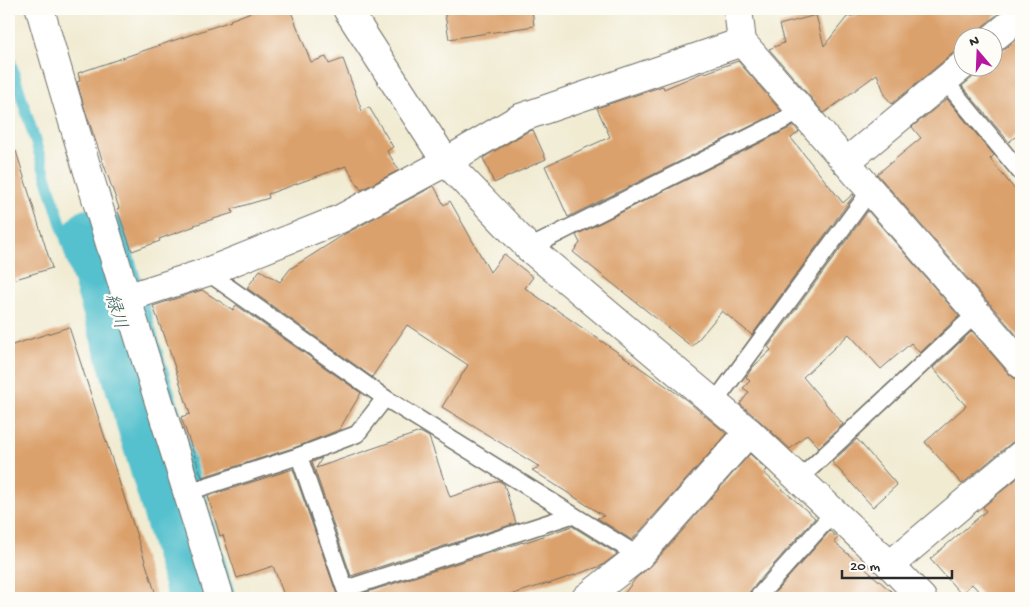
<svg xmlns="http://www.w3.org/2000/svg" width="1030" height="607" viewBox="0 0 1030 607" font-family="'Gochi Hand','Klee One',sans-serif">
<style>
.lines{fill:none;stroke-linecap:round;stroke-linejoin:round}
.stream{stroke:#55c1ce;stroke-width:11}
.river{stroke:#55c1ce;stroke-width:66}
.building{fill:#dba16c}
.lane-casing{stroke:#706e65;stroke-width:19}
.street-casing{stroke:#706e65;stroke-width:30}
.lane{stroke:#fff;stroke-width:16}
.street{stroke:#fff;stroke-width:28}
.labels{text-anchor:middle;stroke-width:5;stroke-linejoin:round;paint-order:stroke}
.water-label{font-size:18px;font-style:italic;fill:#3a6064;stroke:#fdfcf7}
</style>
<rect width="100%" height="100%" fill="#fdfcf7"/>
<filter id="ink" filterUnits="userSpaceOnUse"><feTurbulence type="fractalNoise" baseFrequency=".02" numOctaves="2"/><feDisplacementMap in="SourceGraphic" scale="10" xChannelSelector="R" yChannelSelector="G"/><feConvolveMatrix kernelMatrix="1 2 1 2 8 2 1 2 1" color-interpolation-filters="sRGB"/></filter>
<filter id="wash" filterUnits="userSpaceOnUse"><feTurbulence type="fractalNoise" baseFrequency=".0096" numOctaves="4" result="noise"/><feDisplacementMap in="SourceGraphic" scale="20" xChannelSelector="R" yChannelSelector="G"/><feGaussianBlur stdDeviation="1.12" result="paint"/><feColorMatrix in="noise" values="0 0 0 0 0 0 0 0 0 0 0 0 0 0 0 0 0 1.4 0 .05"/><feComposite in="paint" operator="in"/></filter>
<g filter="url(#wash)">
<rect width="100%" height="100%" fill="#f1ebd2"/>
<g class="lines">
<!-- stream -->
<path class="stream" d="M9,57L113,391L180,598"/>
<!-- river -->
<path class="river" d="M95,240L202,598"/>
</g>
<g id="blocks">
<!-- building -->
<g class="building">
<path d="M259,9H290L311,62L326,57L329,64L343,59L362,111L369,107L393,147L387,151L399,170L361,190L346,166L268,194L269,198L232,209L233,213L194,225L195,226L159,239L160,241L132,251L117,209L119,208L86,113L77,82L80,81L78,73L231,21L230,20Z"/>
<path d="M444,9H532L534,26L449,39Z"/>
<path d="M885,9H1004L982,27L978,33L977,38H962V51H959L952,54L892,104L886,97L877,74L824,113L769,49L784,43L779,25L816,15L824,46L847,17Z"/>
<path d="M1021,35V132L1009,142L962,86L972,78L976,72L977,68H992V54L1002,51Z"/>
<path d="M738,61L781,111L568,217L545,166L610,137L597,108L663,86L664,89L704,72L705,73Z"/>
<path d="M947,99L994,155L990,159L1021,197V340L877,174L921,138L912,127Z"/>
<path d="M794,126L799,132L791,138L843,203L853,194L854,195L752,335L722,311L692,347L573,252L580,243L576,235Z"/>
<path d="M533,130L546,159L494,183L483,158L527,132Z"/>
<path d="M16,151L52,268L9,281V152Z"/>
<path d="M434,186L444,205L450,201L490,272L504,254L533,277L525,288L685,399L727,434L632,540L597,518L604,516L532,470L540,467L442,407L468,365L407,325L372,377L247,288L260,270L280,282L290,269L345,234Z"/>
<path d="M868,211L959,316L920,353L911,343L881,369L849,334L803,377L843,424L819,447L807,434L790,449L760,421L740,404L749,392L743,388L750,381L746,377L753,367L771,350L768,347Z"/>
<path d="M202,290L233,310L236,305L361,393L339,430L296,447L202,477L181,417L190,414L163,331H162L153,306Z"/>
<path d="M69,327L157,598H14L9,578V346Z"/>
<path d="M972,331L1009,374L1015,379H1021V440H1018L1011,443L962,484L925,442L966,406L933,368Z"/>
<path d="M420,432L429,437L450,497L499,481L504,484L516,523L351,576L312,462L322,458L316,468Z"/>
<path d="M857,439L897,485L873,507L832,462Z"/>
<path d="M750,454L767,470L764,473L815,518L750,591L747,598H621L636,578L651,566Z"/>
<path d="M293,469L336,592L338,596L342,598H285L273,566L237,578L223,535L220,536L208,496Z"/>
<path d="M1021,475V598H985L972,584L961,594L930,559L986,511L983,507Z"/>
<path d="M572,526L617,554L601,566L548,584V583L501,598H349L523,542V543Z"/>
<path d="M830,531L838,538L834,542L899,598H770Z"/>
</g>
</g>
</g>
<g filter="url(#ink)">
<use href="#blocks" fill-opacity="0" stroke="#706e65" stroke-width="1"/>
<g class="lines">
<defs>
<g id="lane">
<path d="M945,81L1021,173"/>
<path d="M529,248L802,111"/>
<path d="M207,272L385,398L639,556"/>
<path d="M714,403L870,191"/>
<path d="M299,456L345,589L572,515"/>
<path d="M799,479L977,313"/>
<path d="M188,492L299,456L357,434L385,398"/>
<path d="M757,598L834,512"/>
</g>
<g id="street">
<path d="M40,9C96,207 160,402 220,598"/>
<path d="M347,9L446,162L529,248L749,432L890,565L922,598"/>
<path d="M738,9L742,42L1021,364"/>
<path d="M992,39L1021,15"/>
<path d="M846,162L962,66"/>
<path d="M126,298L207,272L340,219L446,162L520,118L742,42"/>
<path d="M890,565L1021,455"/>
<path d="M586,598L639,556L749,432"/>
</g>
</defs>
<!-- lane casing -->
<use href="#lane" class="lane-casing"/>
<!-- street casing -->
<use href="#street" class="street-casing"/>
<!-- lane -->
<use href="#lane" class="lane"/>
<!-- street -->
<use href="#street" class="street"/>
</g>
</g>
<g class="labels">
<!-- water labels -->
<g class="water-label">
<text transform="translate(117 311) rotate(73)" y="6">緑川</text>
</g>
</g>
<!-- margin -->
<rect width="1030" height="607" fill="none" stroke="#fdfcf7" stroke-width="30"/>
<!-- north arrow -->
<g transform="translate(978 52) rotate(341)"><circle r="24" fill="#fdfcf7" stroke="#a9a8a5"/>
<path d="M0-4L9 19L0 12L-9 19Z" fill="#b5179e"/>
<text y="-8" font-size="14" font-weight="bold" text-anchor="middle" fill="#2b2b2b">N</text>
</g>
<!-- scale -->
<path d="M842 570v8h110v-8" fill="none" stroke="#2b2b2b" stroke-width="2.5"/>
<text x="850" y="570" font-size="15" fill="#2b2b2b" stroke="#fdfcf7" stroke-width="4" paint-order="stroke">20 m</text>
</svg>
